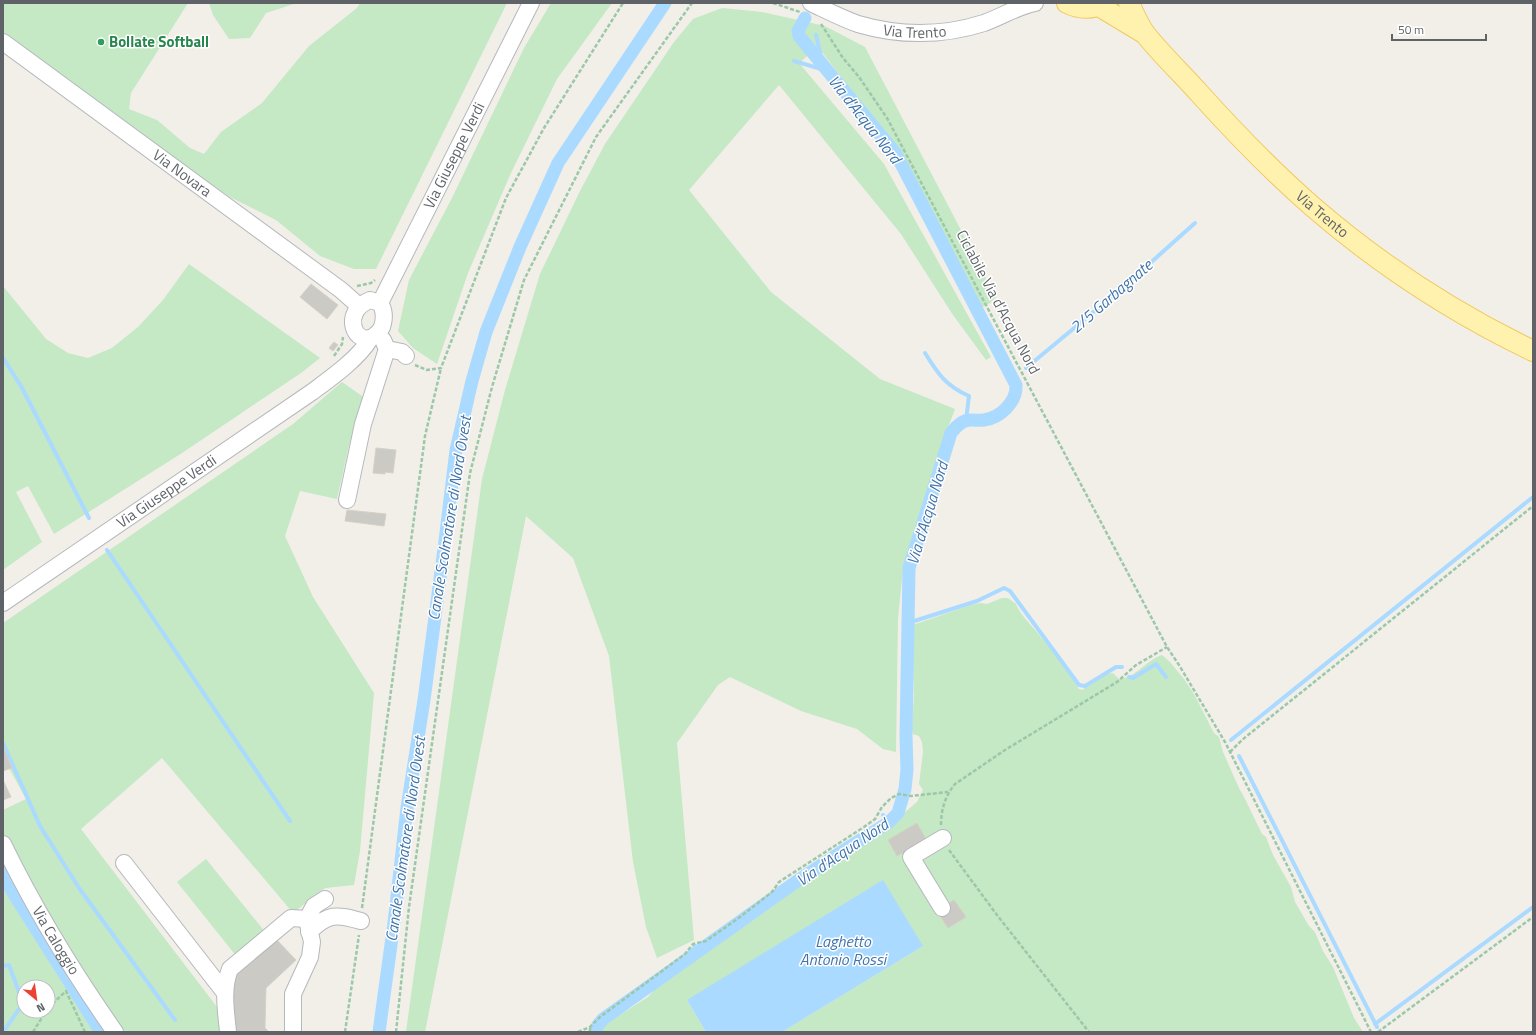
<svg xmlns="http://www.w3.org/2000/svg" width="1536" height="1035" viewBox="0 0 1536 1035" font-family="'Titillium Web',sans-serif">
<style>
.green{fill:#c5e8c5;fill-rule:evenodd}
.water{fill:#aadaff}
.lines{fill:none;stroke-linecap:round;stroke-linejoin:round}
.stream{stroke:#aadaff;stroke-width:4}
.canal{stroke:#aadaff;stroke-width:13}
.building{fill:#cccac5;stroke:#d6d1c6}
.minor-casing{stroke:#b5b8bc;stroke-width:18}
.major-casing{stroke:#f2c960;stroke-width:22}
.path{stroke:#9cc7a9;stroke-width:2.5;stroke-dasharray:4 2;stroke-linecap:butt}
.minor{stroke:#fff;stroke-width:16}
.major{stroke:#fff2af;stroke-width:20}
.leisure-dot{fill:#2e9e5b;stroke:#fff;stroke-width:1.5}
.labels{text-anchor:middle;stroke-width:3;stroke-linejoin:round;paint-order:stroke}
.street-label{font-size:15px;fill:#5f6368;stroke:#fff}
.leisure-label{font-size:15px;font-weight:bold;fill:#27864d;stroke:#fff;text-anchor:start}
.water-label{font-size:16px;font-style:italic;fill:#4174aa;stroke:#fff}
</style>
<rect width="100%" height="100%" fill="#f1efe8"/>
<!-- green -->
<g class="green">
<path d="M3,3H188L131,93L129,109L157,120L190,148L204,154L221,132L262,103L309,46L357,8L360,3H507L376,269H354L320,256L276,220L230,197L108,113L3,36Z"/>
<path d="M209,3H297L266,13L250,38L229,39L213,15Z"/>
<path d="M551,3H612L557,79L510,175L468,273L437,364L413,348L398,331L409,280L452,198L524,48Z"/>
<path d="M722,8L762,12L825,26L865,47L996,297L990,303L981,308L900,153L818,47L799,63L884,164L991,357L986,360L953,315L901,234L779,85L689,190L771,292L880,379L955,409L949,425L903,569L898,618L896,752L883,749L857,729L801,711L730,677L718,685L677,743L694,940L657,958L646,927L633,862L609,656L573,558L526,516L425,1032H406L482,479L505,390L540,274L580,191L605,144L674,42L693,19Z"/>
<path d="M189,264L320,358L301,373L182,453L54,534L28,486L16,492L42,542L3,570V286L46,339L68,353L88,358L112,348L138,327L163,300Z"/>
<path d="M342,382L365,398L349,445L337,499L300,491L285,536L313,597L374,693L360,851L354,885L325,888L293,913L162,758L81,829L217,1007L222,1032H122L29,887L3,833V810L26,799L3,757V623L293,424Z"/>
<path d="M1002,598H1008L1016,604C1020,614 1029,623 1036,631C1051,650 1067,668 1079,689L1082,690L1107,674L1113,673L1119,679C1136,678 1146,660 1162,655L1170,662L1184,679L1194,694L1214,733L1219,737L1223,752L1239,788L1245,799L1262,834L1266,837L1273,855L1291,887L1295,902L1309,926L1315,932L1323,951L1333,967L1354,1018L1363,1032H782L923,946L687,1000L706,1032H601V1030L607,1023L648,997L660,983L704,954L750,918L840,860L861,845L877,838L900,819L904,813L917,802L923,790L919,784L923,752L922,742L919,736L913,734L912,730L914,695L912,630L913,625L968,606L980,603L987,604Z"/>
<path d="M3,859L107,1032H3ZM24,987H48V1011H24Z"/>
<path d="M206,859L266,933L237,957L177,882Z"/>
</g>
<!-- water -->
<path class="water" d="M883,880L923,946L782,1032H706L687,1000Z"/>
<g class="lines">
<!-- stream -->
<g class="stream">
<path d="M816,35L823,65"/>
<path d="M794,61L828,71"/>
<path d="M925,353C938,374 946,386 969,396L966,420"/>
<path d="M3,358L21,386L89,518"/>
<path d="M1026,368L1120,290L1195,223"/>
<path d="M1012,377L1015,376"/>
<path d="M107,550L290,821"/>
<path d="M908,623L977,601L1004,588L1010,591L1079,685L1085,686L1116,667H1122"/>
<path d="M1129,677L1133,678L1156,664L1166,677"/>
<path d="M1231,740L1533,497"/>
<path d="M3,743L40,826L79,888L175,1020"/>
<path d="M1239,756L1377,1027"/>
<path d="M883,815L888,823"/>
<path d="M694,945L698,951"/>
<path d="M3,966L9,965L23,1003L6,1028L3,1030"/>
<path d="M1375,1024L1533,907"/>
</g>
<!-- canal -->
<g class="canal">
<path d="M3,873L12,891L101,1032"/>
<path d="M379,1032L394,923L407,808L424,700L445,541L456,450L472,381L486,332L520,247L558,163L665,3"/>
<path d="M595,1032L598,1025L603,1019L797,881L849,847L888,823L898,813L905,789L907,770L906,736L909,568L951,433C955,428 959,423 965,421C971,419 978,421 984,420C1000,418 1017,402 1016,385L896,154L799,36L798,31L805,18"/>
</g>
</g>
<!-- building -->
<g class="building">
<path d="M311,284L338,305L327,319L300,297Z"/>
<path d="M334,342L338,345L333,351L329,348Z"/>
<path d="M376,448L396,450L393,473L385,472V474L373,473Z"/>
<path d="M347,510L386,514L384,526L345,521Z"/>
<path d="M4,749L12,768L3,771V750Z"/>
<path d="M3,780L11,797L3,800Z"/>
<path d="M917,823L926,839L897,856L888,840Z"/>
<path d="M954,900L966,917L948,928L937,911Z"/>
<path d="M273,936L296,960L266,988L265,1028L269,1032H231L233,979L238,968Z"/>
</g>
<g class="lines">
<defs>
<g id="minor">
<path id="s1" d="M811,3C826,10 841,18 858,24C899,36 943,36 984,23C1001,17 1016,7 1035,3"/>
<path id="s2" d="M3,42L341,290L359,306"/>
<path d="M370,300L380,303C385,311 385,318 382,327C380,331 377,334 374,336C355,348 340,312 370,300Z"/>
<path id="s3" d="M380,303L531,3"/>
<path d="M383,340L387,349L402,352L406,356"/>
<path d="M347,500L363,424L387,349"/>
<path id="s4" d="M3,603L312,392C331,378 358,359 370,339"/>
<path id="s5" d="M3,844C35,910 73,972 115,1032"/>
<path d="M124,863L225,993"/>
<path d="M942,908L911,857L943,838"/>
<path d="M309,932C328,913 336,914 361,921"/>
<path d="M228,1032C226,1011 222,989 230,969L291,918L307,919"/>
<path d="M293,1032V994L310,957L312,942L307,919L314,906L325,899"/>
</g>
<g id="major">
<path d="M1067,3C1081,10 1093,9 1106,3"/>
<path id="s6" d="M1129,3C1134,14 1139,26 1146,35C1162,55 1182,74 1199,93C1235,133 1273,172 1313,207C1379,264 1454,313 1533,351"/>
<path d="M1099,6L1142,32"/>
</g>
</defs>
<!-- minor casing -->
<use href="#minor" class="minor-casing"/>
<!-- major casing -->
<use href="#major" class="major-casing"/>
<!-- path -->
<g class="path">
<path d="M773,3L800,12"/>
<path d="M821,24L843,58L859,77L887,118L1167,647L1179,665L1225,742L1371,1032"/>
<path d="M357,286L371,283L375,280"/>
<path d="M334,356L342,344L343,337"/>
<path d="M415,365L427,370L441,368L506,198L544,128L623,3"/>
<path d="M1230,752L1242,740L1533,506"/>
<path d="M941,825C941,810 945,796 955,784L1005,750L1117,682L1136,665L1167,647"/>
<path d="M949,850L997,915L1089,1032"/>
<path d="M362,908L425,436L441,368"/>
<path d="M48,1008L66,991L85,1032"/>
<path d="M33,1032L46,1011"/>
<path d="M345,1032L359,935"/>
<path d="M396,1032L409,907L470,473L492,387L524,280L596,137L692,3"/>
<path d="M578,1032L590,1027L600,1017L685,954L693,944L706,941L740,917L772,892L779,882L864,827L875,819L882,807L891,798L899,794L911,796L948,792"/>
<path d="M590,1032V1027"/>
<path d="M1378,1032L1533,917"/>
</g>
<!-- minor -->
<use href="#minor" class="minor"/>
<!-- major -->
<use href="#major" class="major"/>
</g>
<!-- markers -->
<circle class="leisure-dot" cx="101" cy="42" r="4"/>
<g class="labels">
<!-- street labels -->
<g class="street-label">
<text dy="5" stroke="none"><textPath href="#s1" startOffset="109">Via Trento</textPath></text>
<text dy="5" stroke="none"><textPath href="#s3" startOffset="165">Via Giuseppe Verdi</textPath></text>
<text dy="5" stroke="none"><textPath href="#s2" startOffset="222">Via Novara</textPath></text>
<text dy="5" stroke="none"><textPath href="#s6" startOffset="288">Via Trento</textPath></text>
<text transform="translate(998 302) rotate(62)" y="5">Ciclabile Via d’Acqua Nord</text>
<text dy="5" stroke="none"><textPath href="#s4" startOffset="198">Via Giuseppe Verdi</textPath></text>
<text dy="5" stroke="none"><textPath href="#s5" startOffset="110">Via Caloggio</textPath></text>
</g>
<!-- leisure labels -->
<g class="leisure-label">
<text x="109" y="47">Bollate Softball</text>
</g>
<!-- water labels -->
<g class="water-label">
<text transform="translate(865 119) rotate(52)" y="6">Via d'Acqua Nord</text>
<text transform="translate(1111 296) rotate(-41)" y="6">2/5 Garbagnate</text>
<text transform="translate(927 513) rotate(-73)" y="6">Via d'Acqua Nord</text>
<text transform="translate(449 518) rotate(-81)" y="6">Canale Scolmatore di Nord Ovest</text>
<text transform="translate(405 839) rotate(-82)" y="6">Canale Scolmatore di Nord Ovest</text>
<text transform="translate(842 852) rotate(-34)" y="6">Via d'Acqua Nord</text>
<text x="843" y="947">Laghetto<tspan x="843" dy="18">Antonio Rossi</tspan></text>
</g>
</g>
<!-- border -->
<rect width="1536" height="1035" fill="none" stroke="#5f6368" stroke-width="8"/>
<!-- north arrow -->
<g transform="translate(36 999) rotate(151)"><circle r="19" fill="#ffffff" stroke="#bfc1c3"/>
<path d="M0-3L7 15L0 10L-7 15Z" fill="#ea4335"/>
<text y="-6" font-size="11" font-weight="bold" text-anchor="middle" fill="#5f6368">N</text>
</g>
<!-- scale -->
<path d="M1392 34v6h94v-6" fill="none" stroke="#5f6368" stroke-width="2"/>
<text x="1398" y="34" font-size="12" fill="#5f6368" stroke="#ffffff" stroke-width="3" paint-order="stroke">50 m</text>
</svg>
